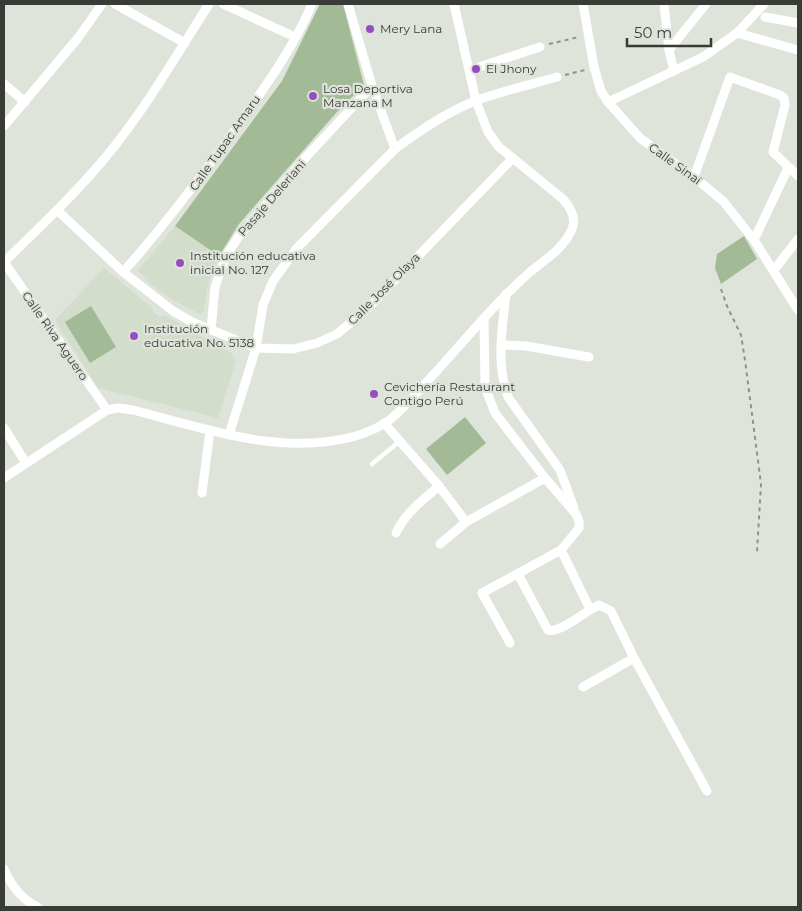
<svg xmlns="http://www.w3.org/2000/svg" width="802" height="911" viewBox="0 0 802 911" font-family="Montserrat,sans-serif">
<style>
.built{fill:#d2ddcc}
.green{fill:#a3ba96}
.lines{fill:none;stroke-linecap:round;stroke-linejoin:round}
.path{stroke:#8e928b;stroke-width:2;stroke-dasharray:4 4;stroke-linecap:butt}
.service{stroke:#fff;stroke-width:4.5}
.minor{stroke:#fff;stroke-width:9}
.poi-dot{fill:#964dc0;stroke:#dee4da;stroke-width:2}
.labels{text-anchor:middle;stroke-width:4.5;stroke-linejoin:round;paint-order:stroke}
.poi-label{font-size:12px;fill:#393b37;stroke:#dee4da;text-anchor:start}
.street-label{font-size:12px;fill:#393b37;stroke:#dee4da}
</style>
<rect width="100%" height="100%" fill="#dee4da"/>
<!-- built -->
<g class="built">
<path d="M175,226L219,256L211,273L207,288L204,311L200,314L174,301L152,285L138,271Z"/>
<path d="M104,268L152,308L153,312L160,317L164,315L231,353L236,361L218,418L98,388L55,320Z"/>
</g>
<!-- green -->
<g class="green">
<path d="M320,4H343L364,85L336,113L239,224L219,256L175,226L282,81Z"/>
<path d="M744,236L757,259L721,284L715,268L717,254Z"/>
<path d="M91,306L116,347L90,363L65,322Z"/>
<path d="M465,417L486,443L447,475L426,449Z"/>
</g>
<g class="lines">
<!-- path -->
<g class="path">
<path d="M549,44L579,37"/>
<path d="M565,75L585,70"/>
<path d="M721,289L727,306L741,335L745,360L761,484L757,552"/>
</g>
<!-- service -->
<path class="service" d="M372,464L400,441"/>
<!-- minor -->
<g class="minor">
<path d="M115,4L185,43"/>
<path d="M223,4L295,37"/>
<path d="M348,4L372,86L395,149"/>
<path d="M583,4L594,67L601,91L608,102L640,138L694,177L723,201L754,240L798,310"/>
<path d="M664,4L669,50L674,71"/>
<path d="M765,17L798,23"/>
<path d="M737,33L798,50"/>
<path d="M669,50L706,4"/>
<path d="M470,70L540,47"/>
<path d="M4,84L25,102"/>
<path d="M608,102L703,57L737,33L764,4"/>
<path d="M4,126L78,38L102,4"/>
<path d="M694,177L730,77L780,95L784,98L785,105L773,152L798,176"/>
<path d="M57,210L123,272L173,311L192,322L256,348L293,349L317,343L337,334L368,308L513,158"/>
<path d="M754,240L788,168"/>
<path d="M4,262C38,229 74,195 105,158C144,111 176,56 209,4"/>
<path d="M4,262L107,410"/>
<path d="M774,270L798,239"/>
<path d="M123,272C166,224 204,173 241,121C267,84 295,45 312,4"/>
<path d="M506,294C502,329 496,364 508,397L560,470L574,508"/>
<path d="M484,319L485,387L495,413L545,478L576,514L579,521V528L561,550L482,593L510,643"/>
<path d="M211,330L215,287L226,256L239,236L307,156L372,86"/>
<path d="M501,345L526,346L589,357"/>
<path d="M384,423L439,486L466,522"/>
<path d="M4,428L26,463"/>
<path d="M229,435L256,348L263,305L273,281L297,248L395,149C419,131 447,112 475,101C501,91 530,85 557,77"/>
<path d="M4,478L107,410L118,408L133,410C203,428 280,456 352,437C366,433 382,427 393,417C408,404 421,388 434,374C466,339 495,303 530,272C545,260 565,247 572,229C577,218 570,207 563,199L499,147L488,132L476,101L454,4"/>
<path d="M202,493L210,430"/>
<path d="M396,533C405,513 423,500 439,486"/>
<path d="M440,544L466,522L545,478"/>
<path d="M561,550L590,609"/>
<path d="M518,574L548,630C560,634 586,610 599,605L611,611L634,658L707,791"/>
<path d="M583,687L634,658"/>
<path d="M4,869C11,885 22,900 38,907"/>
</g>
</g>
<!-- markers -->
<g class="poi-dot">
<circle cx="370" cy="29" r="5"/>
<circle cx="476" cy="69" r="5"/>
<circle cx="313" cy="96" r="5"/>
<circle cx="180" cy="263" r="5"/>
<circle cx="134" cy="336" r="5"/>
<circle cx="374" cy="394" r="5"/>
</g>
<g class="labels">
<!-- poi labels -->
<g class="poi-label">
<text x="380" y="33">Mery Lana</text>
<text x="486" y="73">El Jhony</text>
<text x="323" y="93">Losa Deportiva<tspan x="323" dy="14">Manzana M</tspan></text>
<text x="190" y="260">Institución educativa<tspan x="190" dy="14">inicial No. 127</tspan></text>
<text x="144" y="333">Institución<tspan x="144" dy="14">educativa No. 5138</tspan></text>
<text x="384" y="391">Cevichería Restaurant<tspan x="384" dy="14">Contigo Perú</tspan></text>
</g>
<!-- street labels -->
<g class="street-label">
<text transform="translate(225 143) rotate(-55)" y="4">Calle Tupac Amaru</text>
<text transform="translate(675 164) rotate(36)" y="4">Calle Sinaí</text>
<text transform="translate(272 198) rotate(-49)" y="4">Pasaje Deleriani</text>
<text transform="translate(384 289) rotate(-45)" y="4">Calle José Olaya</text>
<text transform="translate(55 336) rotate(55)" y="4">Calle Riva Aguero</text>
</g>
</g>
<!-- border -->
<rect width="802" height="911" fill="none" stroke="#393b37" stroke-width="10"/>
<!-- scale -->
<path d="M627 38v8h84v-8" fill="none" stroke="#393b37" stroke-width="2.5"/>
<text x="634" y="38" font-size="15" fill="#393b37" stroke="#dee4da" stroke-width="4" paint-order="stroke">50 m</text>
</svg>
